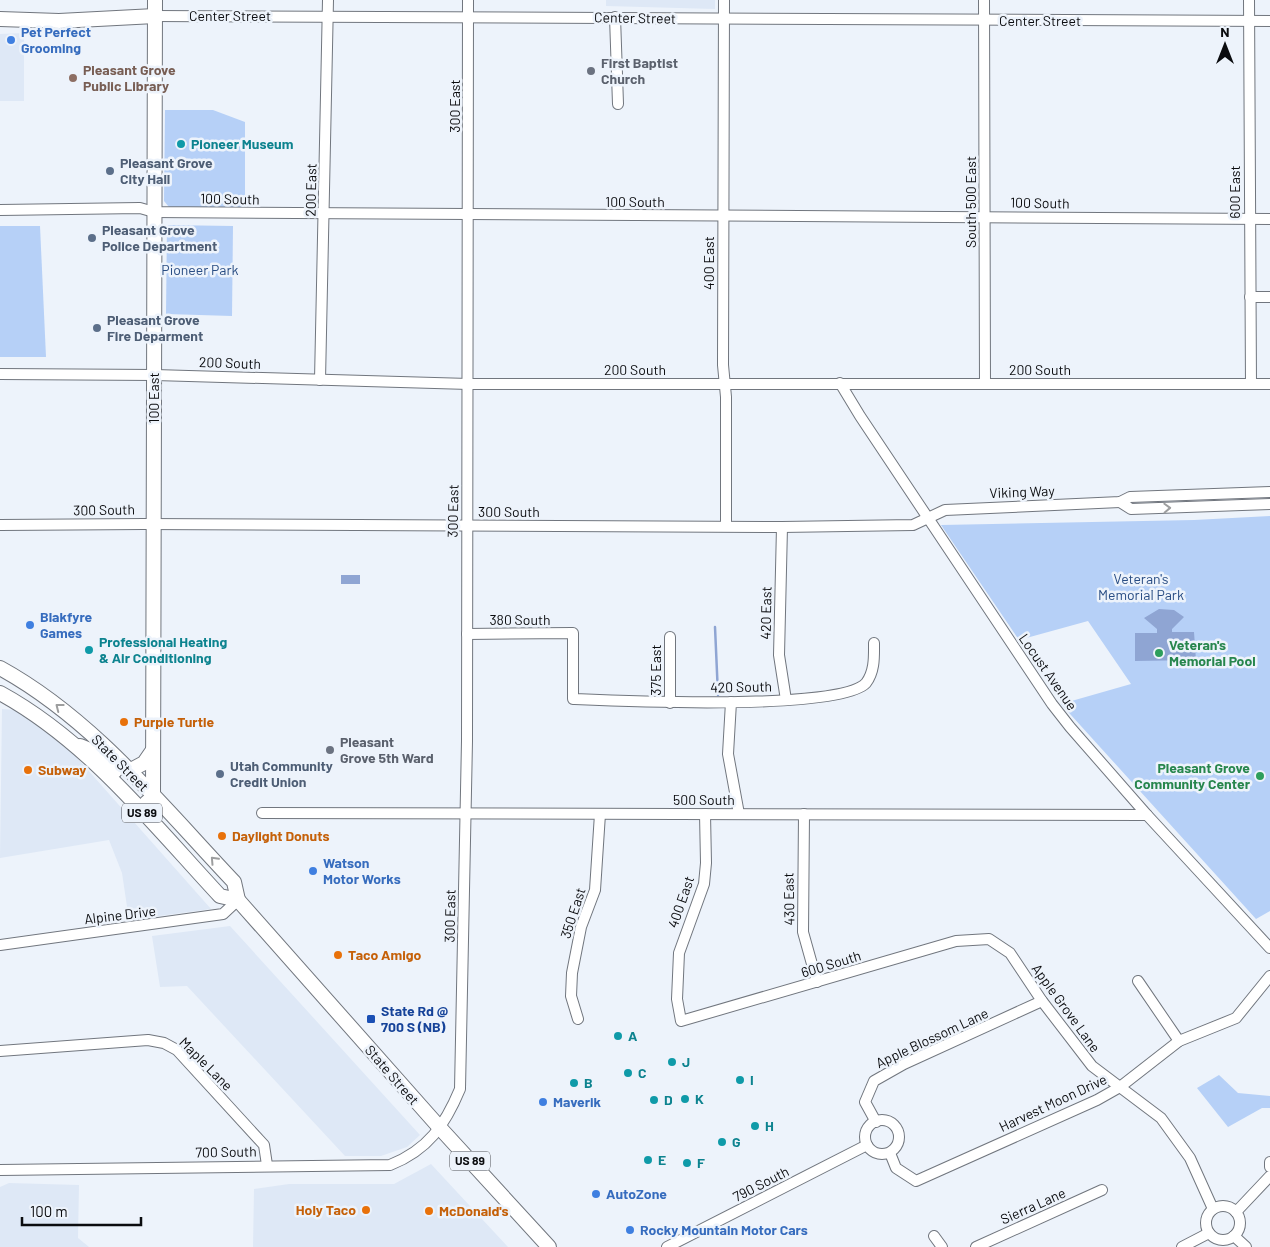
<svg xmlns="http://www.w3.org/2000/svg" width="1270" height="1247" viewBox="0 0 1270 1247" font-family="Barlow,sans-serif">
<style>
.built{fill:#dee8f6}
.green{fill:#b6d0f7}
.water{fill:#8fa5d3}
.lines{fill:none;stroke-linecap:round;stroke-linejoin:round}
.stream{stroke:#8fa5d3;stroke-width:2.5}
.minor-casing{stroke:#71767e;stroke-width:12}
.major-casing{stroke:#71767e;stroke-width:16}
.minor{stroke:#fff;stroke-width:10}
.major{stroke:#fff;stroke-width:14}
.oneway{stroke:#9d9e9f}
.shop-dot{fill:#3f7fe0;stroke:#edf3fb;stroke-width:2}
.worship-dot{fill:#6b7280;stroke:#edf3fb;stroke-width:2}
.education-dot{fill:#8d6e63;stroke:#edf3fb;stroke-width:2}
.culture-dot{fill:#0f9aa8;stroke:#edf3fb;stroke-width:2}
.service-dot{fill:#5c6f8a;stroke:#edf3fb;stroke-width:2}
.leisure-dot{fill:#2e9e5b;stroke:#edf3fb;stroke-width:2}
.food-dot{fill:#e8710a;stroke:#edf3fb;stroke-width:2}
.transit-dot{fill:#1a4fb4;stroke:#edf3fb;stroke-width:2}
.labels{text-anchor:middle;stroke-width:5;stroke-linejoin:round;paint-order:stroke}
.shield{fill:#edf3fb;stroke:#4f5156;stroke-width:1}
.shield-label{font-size:12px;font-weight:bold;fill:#0b0c0f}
.street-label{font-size:14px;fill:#0b0c0f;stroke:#edf3fb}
.shop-label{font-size:14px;font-weight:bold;fill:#366cbe;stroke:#edf3fb;text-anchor:start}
.worship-label{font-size:14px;font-weight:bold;fill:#5b616d;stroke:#edf3fb;text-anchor:start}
.education-label{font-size:14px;font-weight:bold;fill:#785e54;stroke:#edf3fb;text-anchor:start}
.culture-label{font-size:14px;font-weight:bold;fill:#0d838f;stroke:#edf3fb;text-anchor:start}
.service-label{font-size:14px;font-weight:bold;fill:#4e5e75;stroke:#edf3fb;text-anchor:start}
.park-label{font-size:14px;fill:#284c83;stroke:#edf3fb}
.leisure-label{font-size:14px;font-weight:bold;fill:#27864d;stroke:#edf3fb;text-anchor:start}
.food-label{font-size:14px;font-weight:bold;fill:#c56008;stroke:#edf3fb;text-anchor:start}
.transit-label{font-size:14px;font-weight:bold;fill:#164399;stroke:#edf3fb;text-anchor:start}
</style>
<rect width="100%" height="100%" fill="#edf3fb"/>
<!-- built -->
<g class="built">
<path d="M606,0H715V9L606,6Z"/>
<path d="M24,33V101H0V34Z"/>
<path d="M2,709L16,710L71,751L211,909L129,920L122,873L109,840L0,858Z"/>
<path d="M230,926L420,1135L407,1147L381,1156H345L187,986L160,987L152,936Z"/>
<path d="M431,1164L508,1247H253L254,1189L289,1184H394Z"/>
<path d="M9,1183L79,1185L78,1238L89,1247H0V1187Z"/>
</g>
<!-- green -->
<g class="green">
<path d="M165,110H213L245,122V207H169L164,201Z"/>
<path d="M167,225L233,226L232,316L166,314Z"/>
<path d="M0,226H40L46,357H0Z"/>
<path d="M1270,516V911L1256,919L1061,704L1131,684L1088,621L1019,640L941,525L1194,520Z"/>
<path d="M1219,1075L1238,1093L1270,1096V1108H1262L1228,1127L1197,1088Z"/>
</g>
<!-- water -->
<g class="water">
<rect x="341" y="575" width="19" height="9"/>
<path d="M1159,609L1174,610L1184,617L1172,629V632H1194L1196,660L1135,661V633H1157V629L1144,618Z"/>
</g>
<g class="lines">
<!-- stream -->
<path class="stream" d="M715,627L718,695"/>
<defs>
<g id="minor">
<path d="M724,0L723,365L726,397V526"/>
<path d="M984,0L985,384"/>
<path d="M1249,0L1251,384"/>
<path d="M155,16L1270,21"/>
<path d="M615,17L618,104"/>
<path d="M0,210L140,208L154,212L1270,219"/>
<path d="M1250,297H1270"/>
<path d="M0,374L155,375L469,384H1270"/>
<path d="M320,380L328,0"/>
<path d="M840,383L860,416L1052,704L1070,727L1147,815L1270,948"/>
<path d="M1120,502L1131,509L1270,504"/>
<path d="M0,525L144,524L782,527L913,525L945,510L1120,502L1130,497L1270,492"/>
<path d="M782,527L779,655L786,700"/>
<path d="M467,634L573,633V699C619,701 840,711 866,683C875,671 874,656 874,643"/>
<path d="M731,702L728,754L739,814"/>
<path d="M670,703V637"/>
<path d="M262,813L1147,815"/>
<path d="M705,814L706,863L704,884L679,953L677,999L681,1021L956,941L989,939L1010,953L1042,1001L1092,1066L1161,1118L1190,1158L1213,1209"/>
<path d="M804,814L803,932L817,982"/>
<path d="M0,945L223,914L238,900"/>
<path d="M1138,981L1179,1041"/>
<path d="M578,1019L571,996L572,973L581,927L595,890L600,814"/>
<path d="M0,1051L148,1040L164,1043L177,1050L264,1145L267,1165"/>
<circle cx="882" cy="1137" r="17"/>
<path d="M876,1122L865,1102L874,1081L904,1064L1042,1001"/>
<path d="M890,1153L896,1168L916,1181L1097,1100L1120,1087L1179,1041L1236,1018L1270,976"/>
<path d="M1270,1162V1167"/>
<path d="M0,1170L390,1165C428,1150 445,1125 460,1089L467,741L468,0"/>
<circle cx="1223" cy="1223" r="17"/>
<path d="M1236,1212L1270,1176"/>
<path d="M934,1236L942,1247"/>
<path d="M1234,1236L1246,1247"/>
<path d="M667,1247L867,1145"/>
<path d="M976,1247L1102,1190"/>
<path d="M1182,1247L1209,1233"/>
</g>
<g id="major">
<path d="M0,19L59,21L155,16"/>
<path d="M0,668C93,719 162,806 234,882L238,900"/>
<path d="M0,693C88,741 153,824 220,896L238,900L440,1128L549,1247"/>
<path d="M80,746L97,753L115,771"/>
<path d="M129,771L144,763L153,750"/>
<path d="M146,803L153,797L155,0"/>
</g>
</defs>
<!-- minor casing -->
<use href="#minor" class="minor-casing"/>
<!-- major casing -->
<use href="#major" class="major-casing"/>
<!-- minor -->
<use href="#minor" class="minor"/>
<!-- major -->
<use href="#major" class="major"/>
</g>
<!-- one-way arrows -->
<defs><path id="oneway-chevron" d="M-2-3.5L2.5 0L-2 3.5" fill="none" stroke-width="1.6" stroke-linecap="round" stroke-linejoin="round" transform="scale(1.25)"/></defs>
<g class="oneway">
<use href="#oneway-chevron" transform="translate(1167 508) rotate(-2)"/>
<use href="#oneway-chevron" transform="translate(59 707) rotate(-142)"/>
<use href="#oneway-chevron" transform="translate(214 860) rotate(-133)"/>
</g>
<!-- markers -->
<g class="shop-dot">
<circle cx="11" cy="40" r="5"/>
<circle cx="30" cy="625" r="5"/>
<circle cx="313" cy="871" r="5"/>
<circle cx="543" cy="1102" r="5"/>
<circle cx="596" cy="1194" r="5"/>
<circle cx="630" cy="1230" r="5"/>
</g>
<g class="worship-dot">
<circle cx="591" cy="71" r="5"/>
<circle cx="330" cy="750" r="5"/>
</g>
<circle class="education-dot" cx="73" cy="78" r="5"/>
<g class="culture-dot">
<circle cx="181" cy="144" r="5"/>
<circle cx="89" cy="650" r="5"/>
<circle cx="618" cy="1036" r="5"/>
<circle cx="672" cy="1062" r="5"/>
<circle cx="628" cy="1073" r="5"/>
<circle cx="740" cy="1080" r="5"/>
<circle cx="574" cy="1083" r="5"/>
<circle cx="685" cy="1099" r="5"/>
<circle cx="654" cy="1100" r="5"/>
<circle cx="755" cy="1126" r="5"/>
<circle cx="722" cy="1142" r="5"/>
<circle cx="648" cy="1160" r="5"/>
<circle cx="687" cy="1163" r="5"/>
</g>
<g class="service-dot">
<circle cx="110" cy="171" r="5"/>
<circle cx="92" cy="238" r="5"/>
<circle cx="97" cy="328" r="5"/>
<circle cx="220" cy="774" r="5"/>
</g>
<g class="leisure-dot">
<circle cx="1159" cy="653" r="5"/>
<circle cx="1260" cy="776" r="5"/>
</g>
<g class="food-dot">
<circle cx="124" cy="722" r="5"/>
<circle cx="28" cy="770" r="5"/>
<circle cx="222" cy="836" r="5"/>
<circle cx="338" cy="955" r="5"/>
<circle cx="366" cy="1210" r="5"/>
<circle cx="429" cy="1211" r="5"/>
</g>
<rect class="transit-dot" x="366" y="1014" width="10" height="10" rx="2.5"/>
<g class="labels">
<!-- shield labels -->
<g class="shield">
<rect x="122" y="803.5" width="40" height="19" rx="4"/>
<rect x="450" y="1151.5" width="40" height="19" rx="4"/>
</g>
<g class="shield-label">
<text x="142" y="817">US 89</text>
<text x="470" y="1165">US 89</text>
</g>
<!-- street labels -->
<g class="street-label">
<text x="230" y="21">Center Street</text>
<text transform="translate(635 18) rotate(1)" y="5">Center Street</text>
<text x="1040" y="26">Center Street</text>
<text transform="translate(455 106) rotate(-90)" y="5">300 East</text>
<text transform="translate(311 190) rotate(-89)" y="5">200 East</text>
<text transform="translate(1235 192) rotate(-90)" y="5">600 East</text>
<text transform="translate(230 199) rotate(1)" y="5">100 South</text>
<text x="635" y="207">100 South</text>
<text transform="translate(971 202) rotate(-90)" y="5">South 500 East</text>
<text transform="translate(1040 203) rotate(1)" y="5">100 South</text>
<text transform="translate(709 263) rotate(-90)" y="5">400 East</text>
<text transform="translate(230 363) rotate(2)" y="5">200 South</text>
<text x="635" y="375">200 South</text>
<text x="1040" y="375">200 South</text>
<text transform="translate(154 398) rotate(-90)" y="5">100 East</text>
<text transform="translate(1022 492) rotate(-2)" y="5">Viking Way</text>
<text transform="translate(104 510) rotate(-1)" y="5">300 South</text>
<text transform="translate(453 511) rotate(-89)" y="5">300 East</text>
<text x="509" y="517">300 South</text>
<text transform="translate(766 613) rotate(-89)" y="5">420 East</text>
<text x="520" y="625">380 South</text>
<text transform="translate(656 670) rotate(-90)" y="5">375 East</text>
<text transform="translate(1048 672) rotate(55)" y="5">Locust Avenue</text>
<text transform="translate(741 687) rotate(-1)" y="5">420 South</text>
<text transform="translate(120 763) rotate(45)" y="5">State Street</text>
<text x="704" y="805">500 South</text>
<text transform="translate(789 899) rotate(-91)" y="5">430 East</text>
<text transform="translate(681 902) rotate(-71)" y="5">400 East</text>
<text transform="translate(573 913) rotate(-72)" y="5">350 East</text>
<text transform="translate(120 915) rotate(-7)" y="5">Alpine Drive</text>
<text transform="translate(450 916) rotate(-89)" y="5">300 East</text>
<text transform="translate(831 964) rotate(-17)" y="5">600 South</text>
<text transform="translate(1066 1008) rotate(54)" y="5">Apple Grove Lane</text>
<text transform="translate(932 1038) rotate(-25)" y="5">Apple Blossom Lane</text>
<text transform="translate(206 1064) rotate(45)" y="5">Maple Lane</text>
<text transform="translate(392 1075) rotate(49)" y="5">State Street</text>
<text transform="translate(1053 1103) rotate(-25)" y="5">Harvest Moon Drive</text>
<text transform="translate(226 1152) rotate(-1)" y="5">700 South</text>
<text transform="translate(761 1184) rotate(-27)" y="5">790 South</text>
<text transform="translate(1033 1206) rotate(-24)" y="5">Sierra Lane</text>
</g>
<!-- shop labels -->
<g class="shop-label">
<text x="21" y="37">Pet Perfect<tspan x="21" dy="16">Grooming</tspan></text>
<text x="40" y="622">Blakfyre<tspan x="40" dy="16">Games</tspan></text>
<text x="323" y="868">Watson<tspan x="323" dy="16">Motor Works</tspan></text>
<text x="553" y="1107">Maverik</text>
<text x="606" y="1199">AutoZone</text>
<text x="640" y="1235">Rocky Mountain Motor Cars</text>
</g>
<!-- worship labels -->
<g class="worship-label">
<text x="601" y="68">First Baptist<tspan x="601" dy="16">Church</tspan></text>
<text x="340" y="747">Pleasant<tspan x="340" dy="16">Grove 5th Ward</tspan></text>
</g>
<!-- education labels -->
<g class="education-label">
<text x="83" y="75">Pleasant Grove<tspan x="83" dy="16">Public Library</tspan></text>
</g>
<!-- culture labels -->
<g class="culture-label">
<text x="191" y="149">Pioneer Museum</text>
<text x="99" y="647">Professional Heating<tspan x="99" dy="16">&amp; Air Conditioning</tspan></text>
<text x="628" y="1041">A</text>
<text x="682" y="1067">J</text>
<text x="638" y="1078">C</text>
<text x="750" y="1085">I</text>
<text x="584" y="1088">B</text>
<text x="695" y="1104">K</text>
<text x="664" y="1105">D</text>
<text x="765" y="1131">H</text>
<text x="732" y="1147">G</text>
<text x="658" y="1165">E</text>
<text x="697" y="1168">F</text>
</g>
<!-- service labels -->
<g class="service-label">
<text x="120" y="168">Pleasant Grove<tspan x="120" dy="16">City Hall</tspan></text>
<text x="102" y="235">Pleasant Grove<tspan x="102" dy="16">Police Department</tspan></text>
<text x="107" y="325">Pleasant Grove<tspan x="107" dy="16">Fire Deparment</tspan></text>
<text x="230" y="771">Utah Community<tspan x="230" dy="16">Credit Union</tspan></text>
</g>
<!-- park labels -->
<g class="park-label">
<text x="200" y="275">Pioneer Park</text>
<text x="1141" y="584">Veteran's<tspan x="1141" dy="16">Memorial Park</tspan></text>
</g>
<!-- leisure labels -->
<g class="leisure-label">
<text x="1169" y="650">Veteran's<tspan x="1169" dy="16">Memorial Pool</tspan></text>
<text x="1250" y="773" text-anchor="end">Pleasant Grove<tspan x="1250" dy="16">Community Center</tspan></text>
</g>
<!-- food labels -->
<g class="food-label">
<text x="134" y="727">Purple Turtle</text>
<text x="38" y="775">Subway</text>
<text x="232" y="841">Daylight Donuts</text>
<text x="348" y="960">Taco Amigo</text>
<text x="356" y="1215" text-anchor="end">Holy Taco</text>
<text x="439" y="1216">McDonald's</text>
</g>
<!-- transit labels -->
<g class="transit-label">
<text x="381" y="1016">State Rd @<tspan x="381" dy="16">700 S (NB)</tspan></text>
</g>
</g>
<!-- north arrow -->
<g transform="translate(1225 45)" stroke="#edf3fb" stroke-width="4" paint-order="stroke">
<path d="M0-4L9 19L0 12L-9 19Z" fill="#0b0c0f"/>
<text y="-8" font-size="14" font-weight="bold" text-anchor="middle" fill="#0b0c0f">N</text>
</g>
<!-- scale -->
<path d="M22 1217v8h119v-8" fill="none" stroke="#0b0c0f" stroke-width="2.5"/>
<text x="30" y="1217" font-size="15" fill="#0b0c0f" stroke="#edf3fb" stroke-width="4" paint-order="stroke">100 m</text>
</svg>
